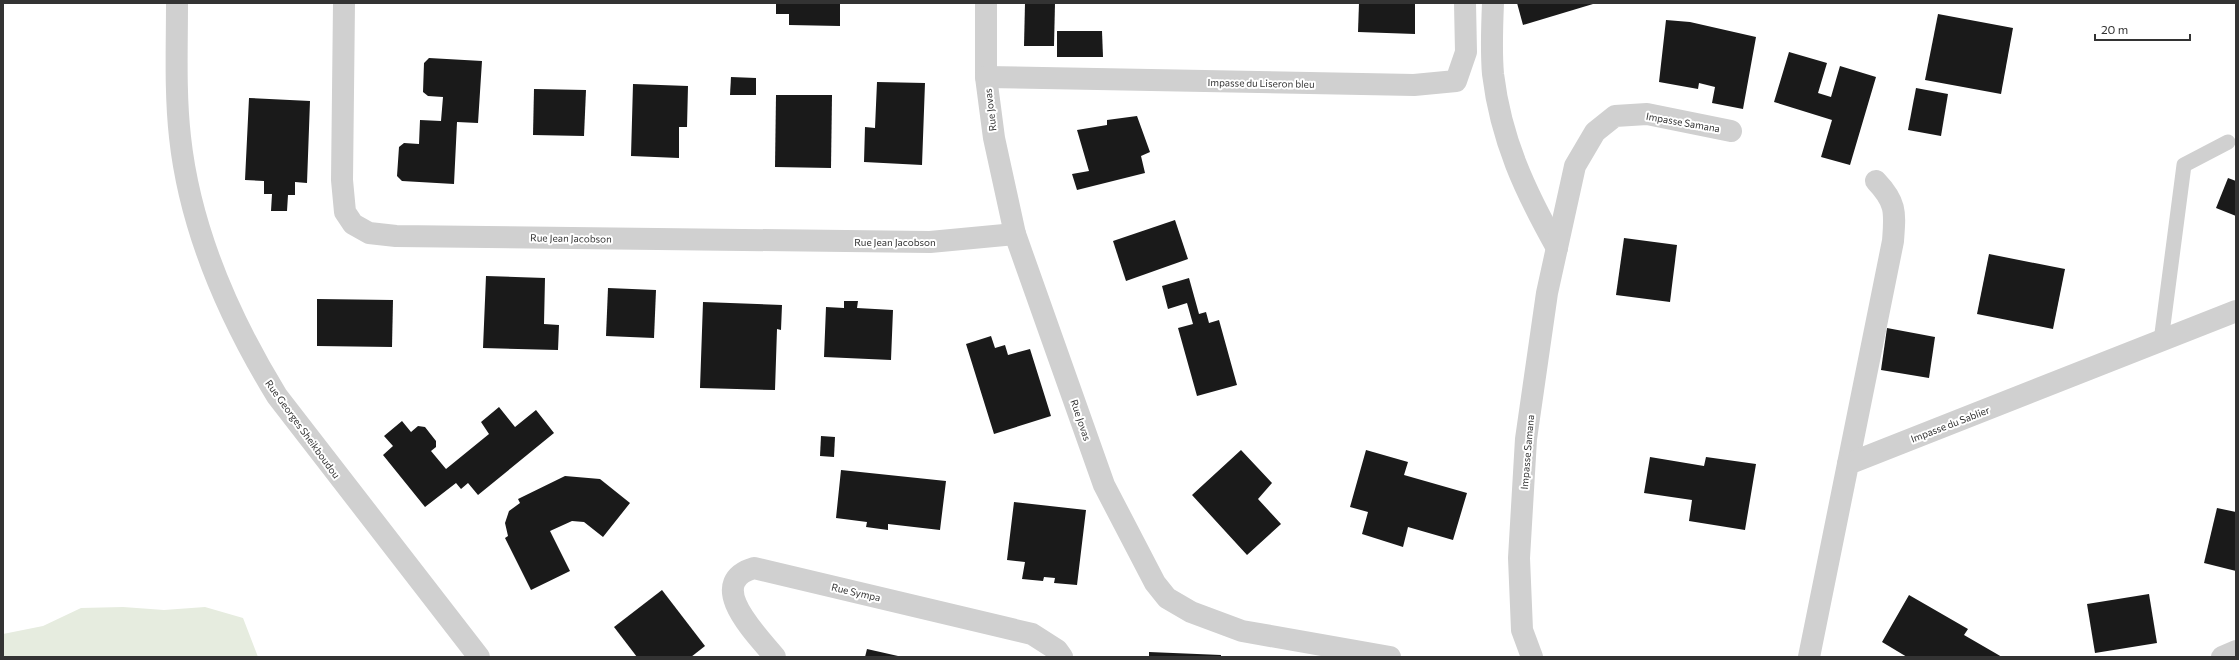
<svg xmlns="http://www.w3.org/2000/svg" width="2239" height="660" viewBox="0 0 2239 660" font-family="Commissioner,sans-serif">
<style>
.green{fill:#e6ecdf}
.building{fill:#1a1a1a}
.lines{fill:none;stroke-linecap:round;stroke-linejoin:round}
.service{stroke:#d0d0d0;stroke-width:15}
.minor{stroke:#d0d0d0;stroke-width:22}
.tertiary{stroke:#d0d0d0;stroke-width:22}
.labels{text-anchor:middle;stroke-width:4;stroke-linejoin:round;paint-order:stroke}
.street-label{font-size:10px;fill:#333;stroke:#fff}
</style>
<rect width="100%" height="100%" fill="#fff"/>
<!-- green -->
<path class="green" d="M123,607L164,610L205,607L243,618L258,657H3V634L43,626L81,608Z"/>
<!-- building -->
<g class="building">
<path d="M776,3H840V26L789,25V14H776Z"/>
<path d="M1025,3H1055L1054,46H1024Z"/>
<path d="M1359,3H1415V34L1358,32Z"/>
<path d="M1517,3H1592L1593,4L1523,25Z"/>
<path d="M1938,14L2013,28L2001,94L1925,80Z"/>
<path d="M1666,20L1690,22L1756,37L1743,109L1712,103L1715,87L1699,83L1698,89L1659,82Z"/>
<path d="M1057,31H1102L1103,57H1057Z"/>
<path d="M1789,52L1827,63L1818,93L1831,97L1840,66L1876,77L1850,165L1821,157L1832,120L1774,102Z"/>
<path d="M429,58L482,61L478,123L457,122L454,184L402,181L397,176L399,147L404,143L419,144L420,120L441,121L443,97L428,96L423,92L424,63Z"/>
<path d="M731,77L756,78V95H730Z"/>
<path d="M877,82L925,83L922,165L864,162L865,127L875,128Z"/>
<path d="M633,84L688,86L687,127H679V158L631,156Z"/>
<path d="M1916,88L1948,94L1941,136L1908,130Z"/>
<path d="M534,89L586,90L584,136L533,135Z"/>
<path d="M776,95H832L831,168L775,167Z"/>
<path d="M249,98L310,101L307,183L295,182V195H288L287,211H271L272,194H264V181L245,180Z"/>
<path d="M1137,116L1150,152L1141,156L1145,173L1077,190L1072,174L1089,171L1077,130L1107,125V120Z"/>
<path d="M2228,178L2236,181V216L2216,208Z"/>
<path d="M1175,220L1188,259L1126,281L1113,241Z"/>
<path d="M1624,238L1677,245L1670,302L1616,295Z"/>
<path d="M1989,254L2065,269L2053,329L1977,314Z"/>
<path d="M486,276L545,278L544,324L559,325L558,350L483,348Z"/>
<path d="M1189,278L1199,314L1206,312L1209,323L1219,320L1237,385L1197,396L1178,328L1193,324L1187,303L1168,309L1162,286Z"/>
<path d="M608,288L656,290L654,338L606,336Z"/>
<path d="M317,299L393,300L392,347L317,346Z"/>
<path d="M844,301H858L857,308L893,310L891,360L824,357L826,307L844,308Z"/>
<path d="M703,302L782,305L781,330L777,329L775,390L700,388Z"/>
<path d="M1887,328L1935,337L1929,378L1881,370Z"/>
<path d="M991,336L995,348L1005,345L1008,355L1030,349L1051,416L994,434L966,344Z"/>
<path d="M499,407L515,427L536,410L554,433L478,495L468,483L461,489L456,483L425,507L383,455L393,446L384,436L402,421L411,432L418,426L425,427L436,441V447L431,451L446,469L489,434L481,422Z"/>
<path d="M821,436L835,437L834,457L820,456Z"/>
<path d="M1241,450L1272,483L1258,499L1281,524L1247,555L1192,495Z"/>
<path d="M1366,450L1408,462L1404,475L1467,493L1453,540L1408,527L1403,547L1362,534L1368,512L1350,507Z"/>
<path d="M1650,457L1704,466L1706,457L1756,464L1745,530L1689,521L1692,500L1644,493Z"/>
<path d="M841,470L946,481L940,530L888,524V530L866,527L867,522L836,518Z"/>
<path d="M565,476L600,479L630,503L603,537L584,522L572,521L550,531L570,571L531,590L505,538L508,536L505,523L509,511L520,503L518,499Z"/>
<path d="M1014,502L1086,510L1077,585L1054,583L1055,578L1044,577L1043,581L1022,579L1025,562L1007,560Z"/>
<path d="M2217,508L2236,512V571L2204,563Z"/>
<path d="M662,590L705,646L691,657H637L614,627Z"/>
<path d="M2149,594L2157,643L2095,653L2087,604Z"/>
<path d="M1909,595L1968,629L1964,635L2002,657H1907L1882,642Z"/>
<path d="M867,649L898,656V657H865Z"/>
<path d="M1149,652L1221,655V657H1149Z"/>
</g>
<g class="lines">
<!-- service -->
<path class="service" d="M2161,341L2184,165L2228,142"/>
<!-- minor -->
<g class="minor">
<path d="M344,3L342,180L345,212L353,224L369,233L396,236L930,242L1015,234"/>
<path d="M986,3V77L994,138L1015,234L1104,485L1155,583L1167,598L1191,612L1242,631L1390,657"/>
<path d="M1493,3C1492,26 1491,51 1493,74C1501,140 1525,191 1557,248"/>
<path d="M986,77L1414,85L1456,81L1466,52L1465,3"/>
<path d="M1848,464L1893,241C1895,213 1897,203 1876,181"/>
<path d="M775,657C758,636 703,583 754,568L1032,634L1057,650L1062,657"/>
<path d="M1532,657L1522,630L1519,558L1526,439L1547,293L1575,166L1595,132L1615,116L1647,114L1731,131"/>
<path d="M1809,657L1848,464L2236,311"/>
<path d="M2222,657L2236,651"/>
</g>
<!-- tertiary -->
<path class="tertiary" d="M177,3C177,48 175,92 180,137C190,230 228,316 277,396L479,657"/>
</g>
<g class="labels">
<!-- street labels -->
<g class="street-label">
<text transform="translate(1261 83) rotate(1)" y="4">Impasse du Liseron bleu</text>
<text transform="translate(990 110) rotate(-97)" y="4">Rue Jovas</text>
<text transform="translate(1683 122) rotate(10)" y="4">Impasse Samana</text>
<text transform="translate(571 238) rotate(1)" y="4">Rue Jean Jacobson</text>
<text x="895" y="246">Rue Jean Jacobson</text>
<text transform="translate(1081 420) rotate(71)" y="4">Rue Jovas</text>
<text transform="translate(1950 424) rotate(-21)" y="4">Impasse du Sablier</text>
<text transform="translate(303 429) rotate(54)" y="4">Rue Georges Sheikboudou</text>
<text transform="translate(1527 452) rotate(-85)" y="4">Impasse Samana</text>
<text transform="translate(856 592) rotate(13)" y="4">Rue Sympa</text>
</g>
</g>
<!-- border -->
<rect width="2239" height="660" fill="none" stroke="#333333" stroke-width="8"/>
<!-- scale -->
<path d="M2095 34v6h95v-6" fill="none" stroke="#333333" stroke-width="2"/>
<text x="2101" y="34" font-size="12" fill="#333333" stroke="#ffffff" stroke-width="3" paint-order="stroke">20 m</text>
</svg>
